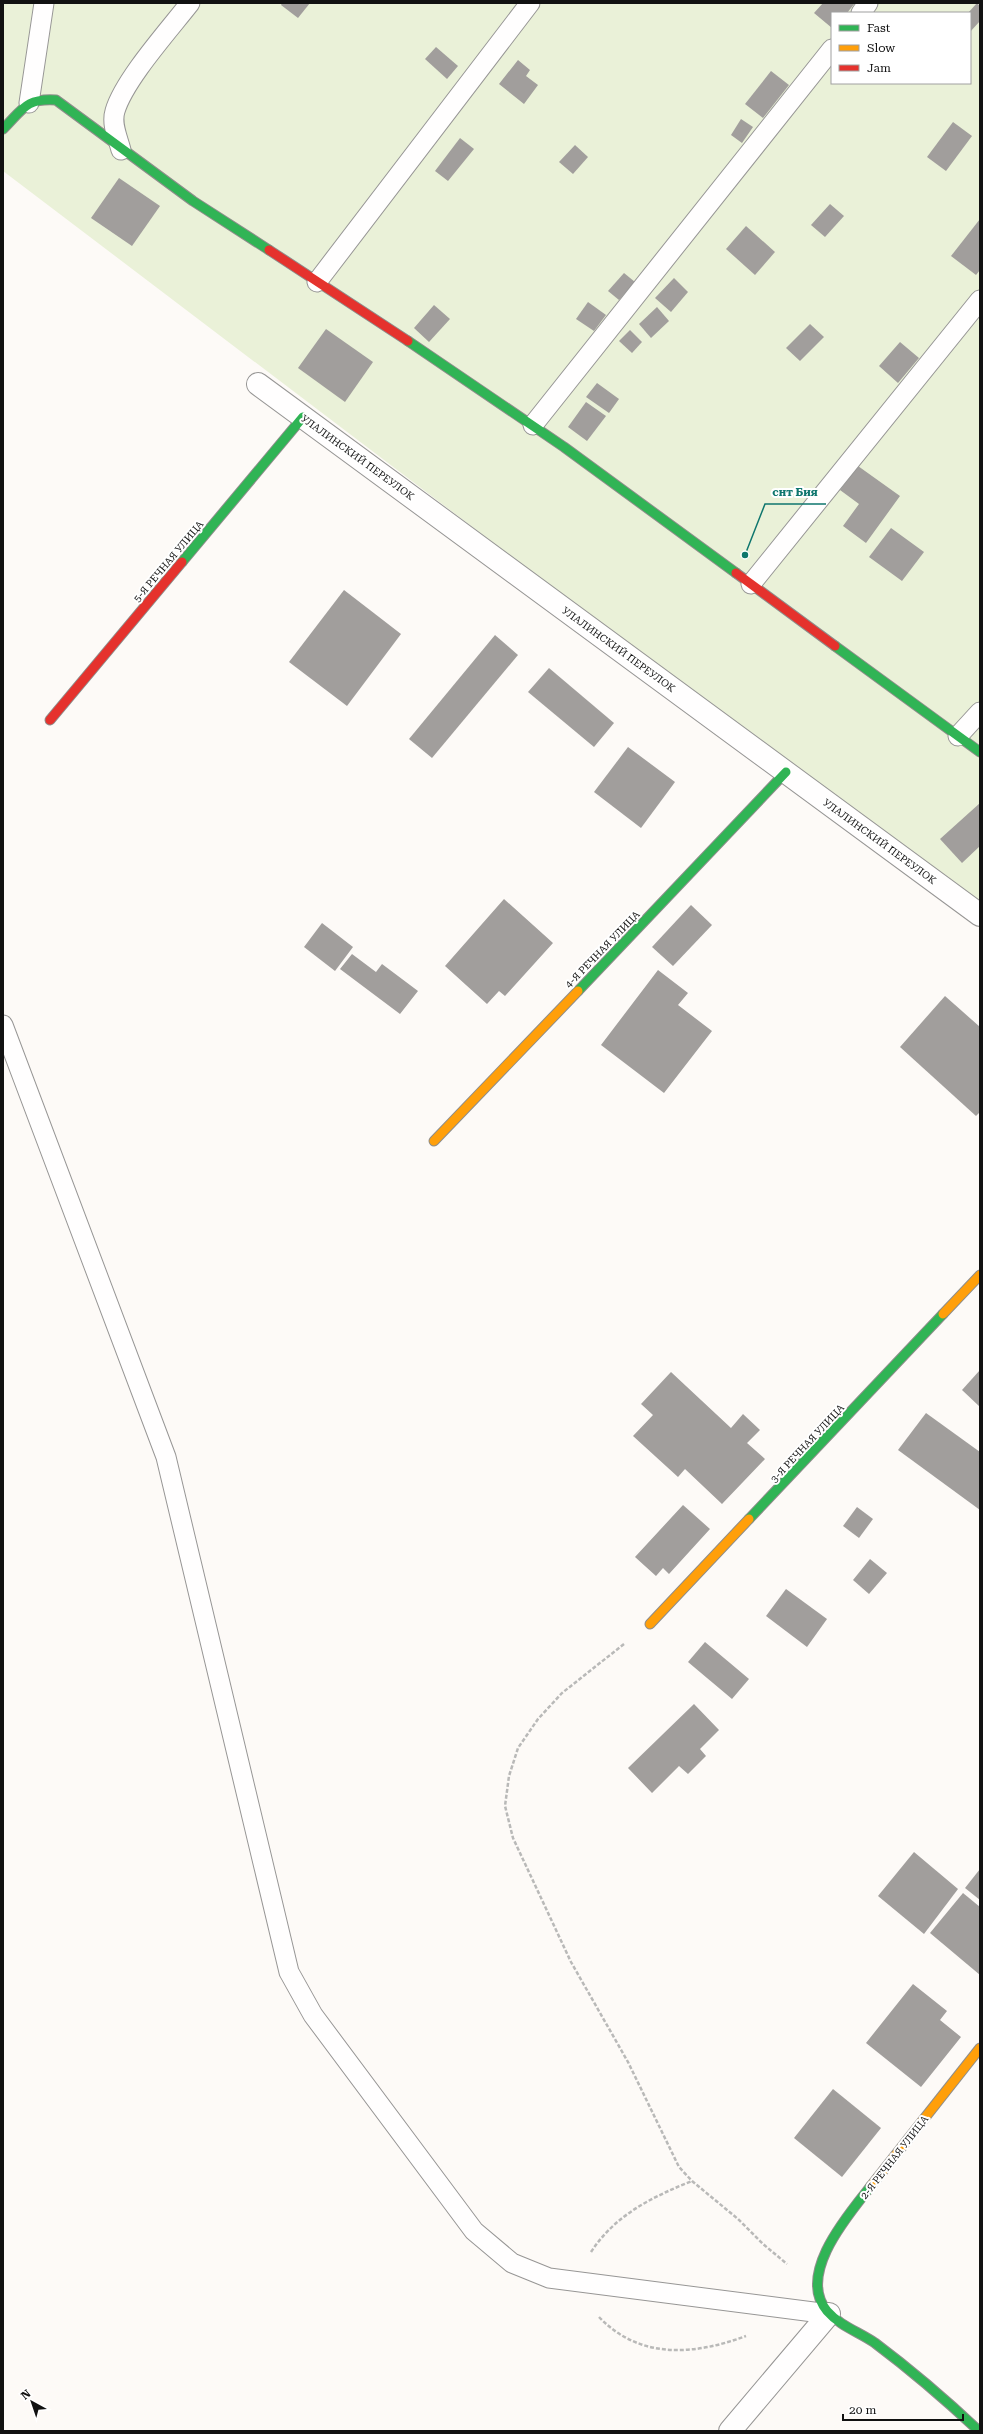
<svg xmlns="http://www.w3.org/2000/svg" width="983" height="2434" viewBox="0 0 983 2434" font-family="'Roboto Serif',serif">
<style>
.green{fill:#eaf1d8;fill-rule:evenodd}
.building{fill:#a19e9c}
.lines{fill:none;stroke-linecap:round;stroke-linejoin:round}
.lane-casing{stroke:#979695;stroke-width:21}
.street-casing{stroke:#979695;stroke-width:24}
.fast-casing{stroke:#8e8d8b;stroke-width:11}
.slow-casing{stroke:#8e8d8b;stroke-width:11}
.jam-casing{stroke:#8e8d8b;stroke-width:11}
.path{stroke:#b9b9b8;stroke-width:2.5;stroke-dasharray:4 2;stroke-linecap:butt}
.lane{stroke:#fffefe;stroke-width:19}
.street{stroke:#fffefe;stroke-width:22}
.fast{stroke:#30b455;stroke-width:9}
.slow{stroke:#ff9f0a;stroke-width:9}
.jam{stroke:#e5322d;stroke-width:9}
.labels{text-anchor:middle;stroke-width:4;stroke-linejoin:round;paint-order:stroke}
.street-label{font-size:10px;fill:#111;stroke:#fff}
.leader{fill:none;stroke:#0f766e;stroke-width:1.5}
.callout-dot{fill:#0f766e;stroke:#fff;stroke-width:1.5}
.callout-label{font-size:11px;text-anchor:middle;font-weight:bold;fill:#0f766e;stroke:#fff;stroke-width:4;stroke-linejoin:round;paint-order:stroke}
</style>
<rect width="100%" height="100%" fill="#fdfaf7"/>
<!-- green -->
<path class="green" d="M3,3H980V912L3,171ZM832,13H970V83H832Z"/>
<!-- building -->
<g class="building">
<path d="M282,3H310L298,18L281,5Z"/>
<path d="M823,3H855L847,13H832V28L814,13Z"/>
<path d="M977,3L980,6V21L970,32V13H968Z"/>
<path d="M436,47L458,66L447,79L425,59Z"/>
<path d="M518,60L530,70L526,76L538,85L524,104L499,84Z"/>
<path d="M771,71L789,85L763,118L745,104Z"/>
<path d="M741,119L753,127L742,143L731,135Z"/>
<path d="M953,122L972,136L946,171L927,157Z"/>
<path d="M460,138L474,149L448,181L435,171Z"/>
<path d="M575,145L588,157L573,174L559,162Z"/>
<path d="M119,178L160,206L132,246L91,218Z"/>
<path d="M830,204L844,216L825,237L811,225Z"/>
<path d="M980,219V270L976,275L951,256Z"/>
<path d="M746,226L775,252L755,275L726,249Z"/>
<path d="M624,273L635,282L619,300L608,291Z"/>
<path d="M674,278L688,292L671,312L655,298Z"/>
<path d="M588,302L606,315L594,331L576,319Z"/>
<path d="M434,305L450,319L429,342L414,328Z"/>
<path d="M657,307L669,321L651,338L639,324Z"/>
<path d="M810,324L824,337L800,361L786,348Z"/>
<path d="M326,329L373,362L345,402L298,368Z"/>
<path d="M630,330L642,342L632,353L619,341Z"/>
<path d="M900,342L919,358L898,383L879,366Z"/>
<path d="M597,383L619,399L609,413L586,397Z"/>
<path d="M586,402L606,416L587,441L568,427Z"/>
<path d="M858,466L900,496L866,543L843,526L859,504L840,490Z"/>
<path d="M891,528L924,552L902,581L869,557Z"/>
<path d="M344,590L401,634L347,706L289,662Z"/>
<path d="M495,635L518,655L432,758L409,739Z"/>
<path d="M549,668L614,723L594,747L528,692Z"/>
<path d="M628,747L675,782L641,828L594,792Z"/>
<path d="M980,803V846L962,863L940,839Z"/>
<path d="M504,899L553,943L505,996L499,991L487,1004L445,966Z"/>
<path d="M691,905L712,925L673,966L652,947Z"/>
<path d="M322,923L353,947L335,971L304,947Z"/>
<path d="M352,954L376,972L382,964L418,991L400,1014L340,969Z"/>
<path d="M658,970L688,993L678,1005L712,1031L664,1093L601,1045Z"/>
<path d="M945,996L980,1027V1112L976,1116L900,1047Z"/>
<path d="M980,1370V1407L962,1390Z"/>
<path d="M671,1372L731,1428L743,1414L760,1430L747,1443L765,1459L722,1504L685,1469L678,1477L633,1436L653,1415L641,1404Z"/>
<path d="M926,1413L980,1452V1510L898,1450Z"/>
<path d="M683,1505L710,1529L669,1574L663,1568L656,1576L635,1557Z"/>
<path d="M857,1507L873,1519L859,1538L843,1526Z"/>
<path d="M870,1559L887,1573L869,1594L853,1580Z"/>
<path d="M786,1589L827,1619L807,1647L766,1616Z"/>
<path d="M705,1642L749,1679L732,1699L688,1662Z"/>
<path d="M694,1704L719,1730L700,1749L706,1756L688,1774L679,1766L652,1793L628,1768Z"/>
<path d="M914,1852L958,1889L924,1934L878,1896Z"/>
<path d="M980,1869V1900L965,1888Z"/>
<path d="M963,1893L980,1907V1975L930,1933Z"/>
<path d="M913,1984L947,2011L940,2020L961,2037L921,2087L866,2043Z"/>
<path d="M833,2089L881,2128L842,2177L794,2138Z"/>
</g>
<g class="lines">
<defs>
<g id="lane">
<path d="M861,13L868,3"/>
<path d="M29,103L44,3"/>
<path d="M121,150C118,138 111,124 115,111C124,80 169,30 190,3"/>
<path d="M317,282L530,3"/>
<path d="M533,425L832,49"/>
<path d="M751,584L980,300"/>
<path d="M958,736L980,712"/>
<path d="M3,1025L166,1457L289,1972L313,2015L474,2231L512,2263L549,2278L829,2314"/>
</g>
<g id="street">
<path d="M258,384L980,915"/>
<path d="M730,2431L829,2314"/>
</g>
<g id="fast">
<path d="M3,129C23,109 26,98 56,100L193,201L269,250"/>
<path d="M408,341L564,447L736,573"/>
<path d="M182,562L303,417"/>
<path d="M835,646L980,752"/>
<path d="M578,991L786,772"/>
<path d="M749,1519L943,1314"/>
<path d="M871,2186C849,2214 796,2274 827,2311C840,2326 859,2332 875,2343C911,2370 946,2400 979,2431"/>
</g>
<g id="slow">
<path d="M434,1141L578,991"/>
<path d="M943,1314L980,1275"/>
<path d="M650,1624L749,1519"/>
<path d="M871,2186L980,2048"/>
</g>
<g id="jam">
<path d="M269,250L408,341"/>
<path d="M736,573L835,646"/>
<path d="M50,720L182,562"/>
</g>
</defs>
<!-- lane casing -->
<use href="#lane" class="lane-casing"/>
<!-- street casing -->
<use href="#street" class="street-casing"/>
<!-- fast casing -->
<use href="#fast" class="fast-casing"/>
<!-- slow casing -->
<use href="#slow" class="slow-casing"/>
<!-- jam casing -->
<use href="#jam" class="jam-casing"/>
<!-- path -->
<g class="path">
<path d="M624,1644L562,1693L538,1719L518,1748L509,1776L505,1806L513,1838L571,1962L628,2062L679,2167L692,2181L738,2219L763,2244L787,2264"/>
<path d="M591,2252C615,2215 652,2197 692,2181"/>
<path d="M599,2317C640,2360 695,2355 746,2336"/>
</g>
<!-- lane -->
<use href="#lane" class="lane"/>
<!-- street -->
<use href="#street" class="street"/>
<!-- fast -->
<use href="#fast" class="fast"/>
<!-- slow -->
<use href="#slow" class="slow"/>
<!-- jam -->
<use href="#jam" class="jam"/>
</g>
<g class="labels">
<!-- street labels -->
<g class="street-label">
<text transform="translate(358 457) rotate(36)" y="4">УЛАЛИНСКИЙ ПЕРЕУЛОК</text>
<text transform="translate(168 561) rotate(-50)" y="4">5-Я РЕЧНАЯ УЛИЦА</text>
<text transform="translate(619 649) rotate(36)" y="4">УЛАЛИНСКИЙ ПЕРЕУЛОК</text>
<text transform="translate(880 841) rotate(36)" y="4">УЛАЛИНСКИЙ ПЕРЕУЛОК</text>
<text transform="translate(602 949) rotate(-46)" y="4">4-Я РЕЧНАЯ УЛИЦА</text>
<text transform="translate(807 1443) rotate(-47)" y="4">3-Я РЕЧНАЯ УЛИЦА</text>
<text transform="translate(894 2157) rotate(-52)" y="4">2-Я РЕЧНАЯ УЛИЦА</text>
</g>
</g>
<!-- callouts -->
<path class="leader" d="M745 555L765 504H826"/>
<circle class="callout-dot" cx="745" cy="555" r="4"/>
<g class="callout-label">
<text x="795" y="496">снт Бия</text>
</g>
<!-- border -->
<rect width="983" height="2434" fill="none" stroke="#111111" stroke-width="8"/>
<!-- legend -->
<rect x="831" y="12" width="140" height="72" fill="#ffffff" stroke="#a0a0a0"/>
<rect x="839" y="25" width="20" height="6" fill="#30b455" stroke="#a0a0a0"/>
<text x="867" y="32" font-size="12" fill="#111111">Fast</text>
<rect x="839" y="45" width="20" height="6" fill="#ff9f0a" stroke="#a0a0a0"/>
<text x="867" y="52" font-size="12" fill="#111111">Slow</text>
<rect x="839" y="65" width="20" height="6" fill="#e5322d" stroke="#a0a0a0"/>
<text x="867" y="72" font-size="12" fill="#111111">Jam</text>
<!-- north arrow -->
<g transform="translate(32 2402) rotate(320)" stroke="#ffffff" stroke-width="3" paint-order="stroke">
<path d="M0-3L7 15L0 10L-7 15Z" fill="#111111"/>
<text y="-6" font-size="11" font-weight="bold" text-anchor="middle" fill="#111111">N</text>
</g>
<!-- scale -->
<path d="M843 2414v6h120v-6" fill="none" stroke="#111111" stroke-width="2"/>
<text x="849" y="2414" font-size="12" fill="#111111" stroke="#ffffff" stroke-width="3" paint-order="stroke">20 m</text>
</svg>
